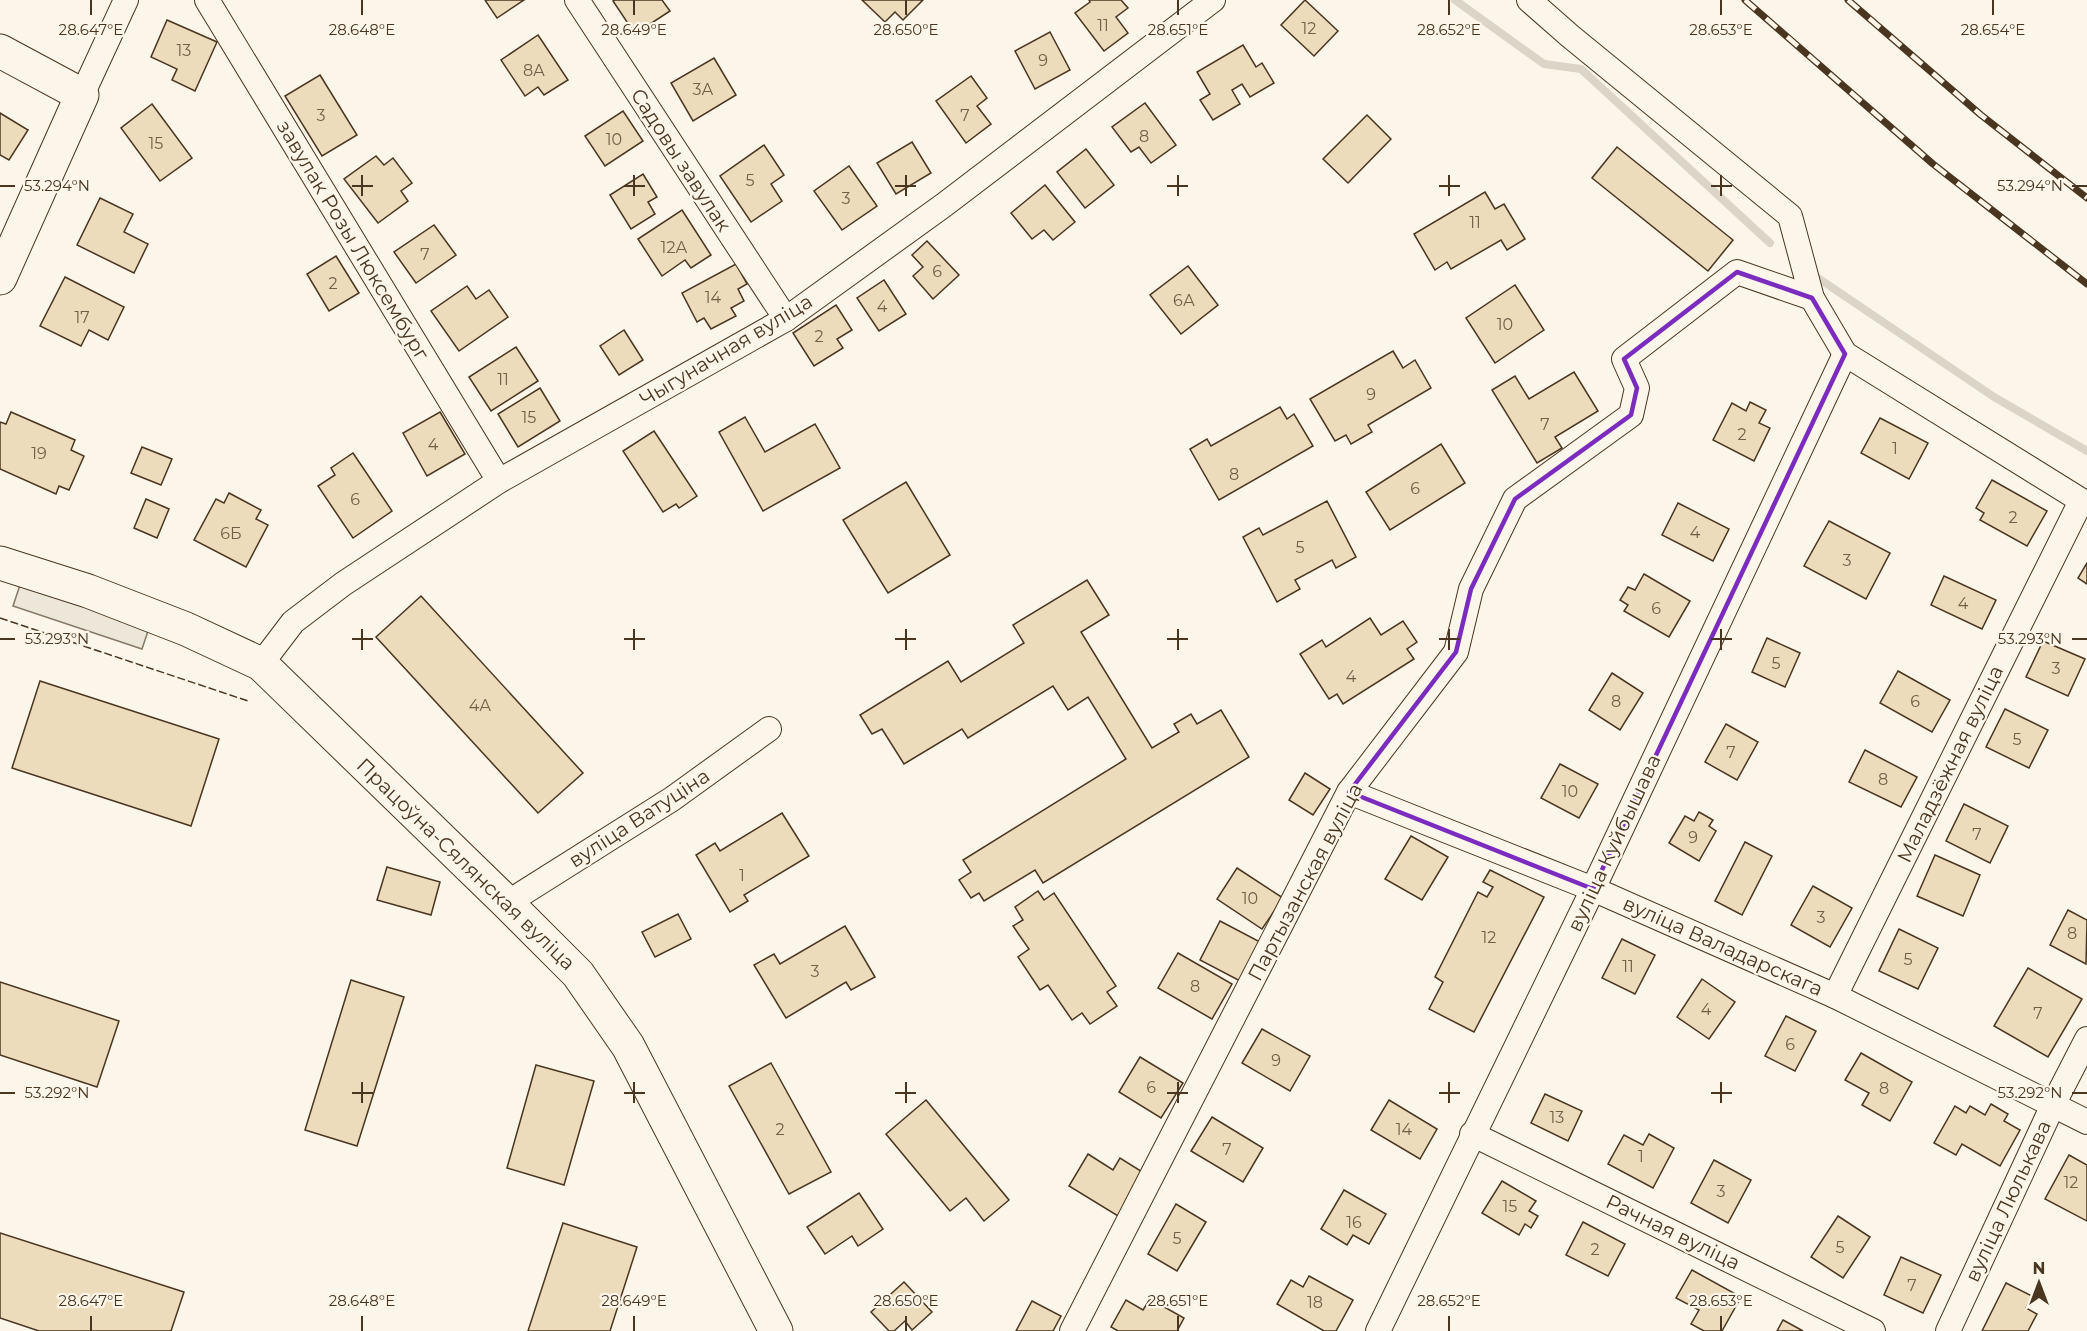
<svg xmlns="http://www.w3.org/2000/svg" width="2087" height="1331" viewBox="0 0 2087 1331" font-family="Montserrat,sans-serif">
<style>
.parking{fill:#ede7d9;stroke:#887966;stroke-width:1.5}
.lines{fill:none;stroke-linecap:round;stroke-linejoin:round}
.stream{stroke:#dcd4c6;stroke-width:8}
.building{fill:#ecdcbc;stroke:#4a3520;stroke-width:1.5}
.street-casing{stroke:#4a3520;stroke-width:26}
.secondary-casing{stroke:#4a3520;stroke-width:35}
.primary-casing{stroke:#4a3520;stroke-width:35}
.street{stroke:#fbf6e9;stroke-width:24}
.secondary{stroke:#fbf6e9;stroke-width:33}
.primary{stroke:#fbf6e9;stroke-width:33}
.rail-casing{stroke:#4a3520;stroke-width:7}
.rail{stroke:#fbf6e9;stroke-width:4.5;stroke-dasharray:14;stroke-linecap:butt}
.fence{stroke:#4a3520;stroke-width:1.5;stroke-dasharray:8 3;stroke-linecap:butt}
.marked{fill:none;stroke:#7b2cbf;stroke-width:4.5;stroke-linejoin:round}
.ticks{fill:none;stroke:#4a3520;stroke-width:2}
.labels{text-anchor:middle;stroke-width:4.5;stroke-linejoin:round;paint-order:stroke}
.number-label{font-size:16px;fill:#725f47}
.street-label{font-size:20px;fill:#4a3520;stroke:#fbf6e9}
.ticks-label{font-size:15px;text-anchor:middle;fill:#4a3520;stroke:#fbf6e9;stroke-width:4.5;stroke-linejoin:round;paint-order:stroke}
</style>
<rect width="100%" height="100%" fill="#fbf6e9"/>
<!-- parking -->
<path class="parking" d="M21,582L150,625L142,649L13,606Z"/>
<g class="lines">
<!-- stream -->
<g class="stream">
<path d="M1455,0L1544,64L1581,69L1770,243"/>
<path d="M1818,278L1994,397L2087,451"/>
</g>
</g>
<!-- building -->
<g class="building">
<path d="M485,0H524L497,18Z"/>
<path d="M615,0H662L670,11L635,34L613,1Z"/>
<path d="M862,0H923L903,20L895,12L885,22Z"/>
<path d="M1089,0H1121L1128,8L1116,17L1128,33L1104,51L1075,13L1090,2Z"/>
<path d="M1305,0L1338,31L1314,56L1281,25Z"/>
<path d="M167,20L217,42L195,91L172,80L177,69L151,57Z"/>
<path d="M1050,32L1070,70L1035,89L1015,51Z"/>
<path d="M538,35L568,80L544,95L538,87L525,96L501,60Z"/>
<path d="M1243,45L1256,67L1262,63L1274,83L1250,97L1242,84L1232,90L1240,104L1213,120L1200,100L1210,94L1197,72Z"/>
<path d="M714,58L736,95L693,121L671,83Z"/>
<path d="M320,75L357,135L322,156L285,96Z"/>
<path d="M971,76L987,98L977,106L991,124L966,143L936,101Z"/>
<path d="M1145,103L1176,145L1151,163L1139,147L1131,152L1112,127Z"/>
<path d="M152,104L192,158L160,181L121,128Z"/>
<path d="M623,111L643,141L605,166L585,136Z"/>
<path d="M0,113L28,130L9,160L0,155Z"/>
<path d="M1367,115L1391,139L1348,183L1323,159Z"/>
<path d="M912,142L931,173L896,194L877,163Z"/>
<path d="M764,145L784,175L771,184L782,201L751,222L720,176Z"/>
<path d="M1617,147L1733,240L1708,271L1592,178Z"/>
<path d="M1086,149L1114,185L1085,208L1057,172Z"/>
<path d="M376,156L384,165L393,158L412,183L401,191L408,201L378,223L344,179Z"/>
<path d="M849,166L877,206L842,230L814,191Z"/>
<path d="M643,174L657,197L648,202L655,214L631,229L610,195Z"/>
<path d="M1045,185L1075,222L1053,240L1044,230L1032,239L1011,213Z"/>
<path d="M1485,192L1495,209L1504,204L1525,239L1507,250L1501,240L1451,269L1447,262L1435,270L1414,234Z"/>
<path d="M100,198L133,214L124,232L148,244L134,273L77,245Z"/>
<path d="M682,210L711,255L691,268L685,260L662,276L638,239Z"/>
<path d="M434,225L456,255L416,283L394,252Z"/>
<path d="M927,241L959,275L933,299L913,276L923,267L912,255Z"/>
<path d="M336,256L359,293L329,311L307,274Z"/>
<path d="M736,264L747,284L738,289L744,301L731,308L736,316L711,329L704,318L697,322L682,293Z"/>
<path d="M1188,266L1218,305L1181,334L1150,295Z"/>
<path d="M65,277L124,307L108,340L89,330L81,346L40,326Z"/>
<path d="M884,280L906,314L879,331L857,298Z"/>
<path d="M1515,285L1544,330L1495,363L1466,318Z"/>
<path d="M467,286L476,299L489,290L508,317L459,351L431,311Z"/>
<path d="M836,305L852,330L837,339L843,348L814,366L793,333Z"/>
<path d="M624,330L643,360L619,375L600,346Z"/>
<path d="M516,347L538,381L491,411L469,377Z"/>
<path d="M1393,351L1403,368L1415,360L1431,388L1368,425L1372,432L1351,444L1346,435L1335,441L1310,399Z"/>
<path d="M1574,372L1598,411L1555,437L1562,448L1537,463L1492,390L1515,376L1529,399Z"/>
<path d="M540,388L560,421L518,447L498,414Z"/>
<path d="M1750,402L1766,410L1759,423L1770,428L1754,461L1713,440L1732,403L1746,411Z"/>
<path d="M1280,407L1287,419L1294,414L1313,446L1219,500L1190,449L1207,439L1211,446Z"/>
<path d="M11,412L75,440L71,450L84,456L69,490L59,486L56,494L0,469V422L6,424Z"/>
<path d="M440,412L465,454L427,476L403,433Z"/>
<path d="M745,417L765,452L815,424L840,468L763,511L719,432Z"/>
<path d="M1880,418L1928,443L1909,479L1861,453Z"/>
<path d="M654,431L697,496L679,508L676,504L663,512L623,451Z"/>
<path d="M1441,444L1465,483L1390,530L1366,492Z"/>
<path d="M142,447L172,459L161,485L131,473Z"/>
<path d="M353,453L392,511L353,538L318,486L335,475L331,468Z"/>
<path d="M1992,480L2047,511L2027,546L1980,520L1984,513L1976,508Z"/>
<path d="M906,482L950,555L888,593L843,520Z"/>
<path d="M229,493L261,510L256,519L268,525L246,567L194,540L216,499L224,503Z"/>
<path d="M146,499L169,509L157,538L134,528Z"/>
<path d="M1327,501L1356,557L1336,568L1332,560L1295,580L1300,589L1277,602L1243,537L1259,528L1263,535Z"/>
<path d="M1678,503L1729,529L1713,561L1662,535Z"/>
<path d="M1829,521L1890,553L1866,599L1804,566Z"/>
<path d="M2087,563V584L2078,578Z"/>
<path d="M1644,574L1690,601L1669,637L1624,611L1628,605L1620,600L1628,587L1635,590Z"/>
<path d="M1944,576L1996,600L1982,629L1931,605Z"/>
<path d="M1087,580L1109,615L1081,632L1152,748L1179,732L1174,724L1191,714L1197,724L1221,710L1249,757L1043,883L1035,870L984,901L979,893L971,898L959,880L971,872L963,860L1126,759L1088,697L1068,710L1053,686L968,738L962,729L904,764L882,729L872,734L860,715L948,661L961,682L1024,643L1013,625Z"/>
<path d="M421,596L583,773L538,813L376,637Z"/>
<path d="M1370,618L1381,635L1403,621L1417,642L1407,649L1414,659L1343,704L1337,694L1329,699L1300,654L1322,640L1326,647Z"/>
<path d="M1767,638L1800,653L1785,687L1752,672Z"/>
<path d="M2043,641L2085,659L2068,696L2026,677Z"/>
<path d="M1898,671L1950,700L1932,732L1880,703Z"/>
<path d="M1612,673L1643,693L1620,730L1589,710Z"/>
<path d="M40,681L219,739L191,826L12,768Z"/>
<path d="M2005,709L2048,730L2029,768L1986,747Z"/>
<path d="M1726,724L1758,742L1737,780L1705,762Z"/>
<path d="M1865,750L1917,777L1901,807L1849,782Z"/>
<path d="M1560,764L1598,784L1579,818L1541,798Z"/>
<path d="M1305,773L1330,789L1313,815L1289,800Z"/>
<path d="M1964,804L2008,826L1990,863L1946,841Z"/>
<path d="M1699,812L1713,820L1709,826L1716,831L1699,861L1669,843L1685,816L1694,821Z"/>
<path d="M782,813L809,856L744,895L748,901L730,912L696,855L715,843L720,851Z"/>
<path d="M1411,836L1448,857L1422,900L1385,879Z"/>
<path d="M1745,842L1772,856L1742,915L1715,901Z"/>
<path d="M1935,855L1980,875L1963,916L1917,896Z"/>
<path d="M387,867L440,882L431,915L377,900Z"/>
<path d="M1237,868L1283,898L1262,929L1217,899Z"/>
<path d="M1490,870L1544,897L1474,1032L1429,1009L1443,982L1435,977L1478,892L1487,897L1493,887L1483,882Z"/>
<path d="M1813,886L1852,908L1830,947L1791,925Z"/>
<path d="M1038,891L1044,900L1054,893L1116,986L1107,992L1117,1006L1090,1024L1082,1013L1072,1020L1048,985L1040,990L1018,957L1029,949L1013,926L1023,920L1015,907Z"/>
<path d="M2068,910L2087,920L2086,964L2050,945Z"/>
<path d="M678,914L691,939L655,957L642,932Z"/>
<path d="M1220,921L1262,943L1242,982L1200,960Z"/>
<path d="M845,926L875,977L851,990L846,982L786,1018L754,965L774,954L780,964Z"/>
<path d="M1899,929L1938,948L1918,989L1879,971Z"/>
<path d="M1622,939L1655,955L1635,994L1602,978Z"/>
<path d="M1178,953L1232,984L1212,1019L1158,988Z"/>
<path d="M2028,968L2082,999L2048,1057L1994,1026Z"/>
<path d="M1702,979L1735,1002L1709,1039L1677,1017Z"/>
<path d="M351,980L404,997L357,1146L305,1130Z"/>
<path d="M0,982L119,1021L97,1087L0,1055Z"/>
<path d="M1786,1016L1816,1031L1795,1071L1765,1056Z"/>
<path d="M1262,1029L1310,1056L1290,1091L1242,1063Z"/>
<path d="M1861,1053L1912,1082L1890,1121L1862,1105L1869,1093L1845,1080Z"/>
<path d="M1140,1057L1183,1083L1161,1118L1119,1092Z"/>
<path d="M771,1063L831,1172L789,1194L729,1086Z"/>
<path d="M536,1065L594,1081L564,1185L507,1168Z"/>
<path d="M1545,1094L1582,1111L1568,1141L1531,1123Z"/>
<path d="M926,1100L1009,1200L984,1221L966,1198L950,1211L886,1134Z"/>
<path d="M1389,1100L1437,1129L1420,1159L1371,1130Z"/>
<path d="M1991,1104L2008,1114L2004,1121L2020,1130L2000,1166L1962,1144L1956,1155L1934,1143L1955,1106L1966,1113L1970,1106L1985,1115Z"/>
<path d="M1212,1117L1263,1148L1243,1182L1191,1151Z"/>
<path d="M1649,1134L1674,1148L1653,1188L1608,1164L1624,1135L1643,1145Z"/>
<path d="M1088,1154L1113,1170L1120,1158L1144,1173L1118,1216L1069,1186Z"/>
<path d="M2069,1155L2087,1165V1221L2045,1199Z"/>
<path d="M1714,1160L1751,1180L1728,1223L1691,1203Z"/>
<path d="M1502,1181L1536,1201L1529,1211L1538,1216L1531,1228L1525,1224L1519,1235L1482,1213Z"/>
<path d="M1344,1190L1386,1214L1369,1244L1353,1235L1347,1245L1321,1229Z"/>
<path d="M859,1193L883,1229L858,1246L852,1236L825,1254L807,1227Z"/>
<path d="M1176,1204L1206,1222L1177,1271L1148,1254Z"/>
<path d="M1838,1216L1870,1237L1843,1278L1811,1257Z"/>
<path d="M1583,1222L1625,1244L1608,1276L1566,1255Z"/>
<path d="M563,1223L637,1247L610,1331H528Z"/>
<path d="M0,1233L184,1292L171,1331H39L0,1318Z"/>
<path d="M1901,1257L1941,1275L1923,1313L1884,1295Z"/>
<path d="M1692,1270L1741,1297L1722,1331H1704L1691,1324L1699,1310L1676,1298Z"/>
<path d="M1309,1276L1353,1300L1336,1331H1324L1277,1304L1291,1280L1303,1287Z"/>
<path d="M904,1282L932,1312L912,1330L905,1321L894,1331H889L871,1312Z"/>
<path d="M2006,1283L2032,1296L2026,1308L2037,1314L2028,1331H1982Z"/>
<path d="M1150,1299L1184,1318L1177,1331H1118L1111,1327L1126,1300L1143,1310Z"/>
<path d="M1032,1301L1061,1316L1053,1331H1016Z"/>
<path d="M1783,1320L1803,1331H1777Z"/>
</g>
<g class="lines">
<defs>
<g id="street">
<path d="M207,0L499,481"/>
<path d="M577,0L786,319"/>
<path d="M1529,0L1570,36L1790,216L1812,298L1845,354L2087,504"/>
<path d="M82,95L126,0"/>
<path d="M261,664L293,622L343,584L499,481L786,319L944,205L1213,0"/>
<path d="M1349,792L1593,889L1835,996L2087,1122"/>
<path d="M507,903L672,799L769,729"/>
<path d="M1835,996L2081,501"/>
<path d="M1472,1134L1873,1331"/>
<path d="M1072,1331L1349,792L1456,652L1471,589L1515,499L1631,415L1637,388L1624,359L1737,272L1812,298"/>
<path d="M1378,1331L1593,889L1845,354"/>
<path d="M1948,1331L2053,1105L2087,1039"/>
</g>
<path id="secondary" d="M0,51L82,95L0,278"/>
<path id="primary" d="M0,563L88,591L186,629L261,664L507,903L578,974L628,1046L776,1331"/>
</defs>
<!-- street casing -->
<use href="#street" class="street-casing"/>
<!-- secondary casing -->
<use href="#secondary" class="secondary-casing"/>
<!-- primary casing -->
<use href="#primary" class="primary-casing"/>
<!-- street -->
<use href="#street" class="street"/>
<!-- secondary -->
<use href="#secondary" class="secondary"/>
<!-- primary -->
<use href="#primary" class="primary"/>
<defs>
<g id="rail">
<path d="M1745,0L1933,164L2087,284"/>
<path d="M1848,0L1981,115L2087,198"/>
</g>
</defs>
<!-- rail casing -->
<use href="#rail" class="rail-casing"/>
<!-- rail -->
<use href="#rail" class="rail"/>
<!-- fence -->
<path class="fence" d="M0,618L248,701"/>
</g>
<!-- marked area -->
<path class="marked" d="M1737,272L1812,298L1845,354L1593,889L1349,792L1456,652L1471,589L1515,499L1631,415L1637,388L1624,359Z"/>
<!-- ticks -->
<path class="ticks" d="M91,0V15M362,0V15M634,0V15M906,0V15M1178,0V15M1449,0V15M1721,0V15M1993,0V15M362,175V196M634,175V196M906,175V196M1178,175V196M1449,175V196M1721,175V196M0,186H15M352,186H373M624,186H645M895,186H916M1167,186H1188M1439,186H1460M1711,186H1732M2072,186H2087M362,629V650M634,629V650M906,629V650M1178,629V650M1449,629V650M1721,629V650M0,639H15M352,639H373M624,639H645M895,639H916M1167,639H1188M1439,639H1460M1711,639H1732M2072,639H2087M362,1082V1103M634,1082V1103M906,1082V1103M1178,1082V1103M1449,1082V1103M1721,1082V1103M0,1093H15M352,1093H373M624,1093H645M895,1093H916M1167,1093H1188M1439,1093H1460M1711,1093H1732M2072,1093H2087M91,1316V1331M362,1316V1331M634,1316V1331M906,1316V1331M1178,1316V1331M1449,1316V1331M1721,1316V1331"/>
<g class="labels">
<!-- number labels -->
<g class="number-label">
<text x="1103" y="31">11</text>
<text x="1309" y="34">12</text>
<text x="184" y="56">13</text>
<text x="1043" y="66">9</text>
<text x="534" y="76">8А</text>
<text x="703" y="95">3А</text>
<text x="321" y="121">3</text>
<text x="965" y="121">7</text>
<text x="1144" y="142">8</text>
<text x="614" y="145">10</text>
<text x="156" y="149">15</text>
<text x="750" y="186">5</text>
<text x="846" y="204">3</text>
<text x="1475" y="228">11</text>
<text x="674" y="253">12А</text>
<text x="425" y="260">7</text>
<text x="937" y="277">6</text>
<text x="333" y="289">2</text>
<text x="713" y="303">14</text>
<text x="1184" y="306">6А</text>
<text x="882" y="312">4</text>
<text x="82" y="323">17</text>
<text x="1505" y="330">10</text>
<text x="819" y="342">2</text>
<text x="503" y="385">11</text>
<text x="1371" y="400">9</text>
<text x="529" y="423">15</text>
<text x="1545" y="430">7</text>
<text x="1742" y="440">2</text>
<text x="433" y="450">4</text>
<text x="1895" y="454">1</text>
<text x="39" y="459">19</text>
<text x="1234" y="480">8</text>
<text x="1415" y="494">6</text>
<text x="355" y="505">6</text>
<text x="2013" y="523">2</text>
<text x="1695" y="538">4</text>
<text x="231" y="539">6Б</text>
<text x="1300" y="553">5</text>
<text x="1847" y="566">3</text>
<text x="1963" y="609">4</text>
<text x="1656" y="614">6</text>
<text x="1776" y="669">5</text>
<text x="2056" y="674">3</text>
<text x="1351" y="682">4</text>
<text x="1616" y="707">8</text>
<text x="1915" y="707">6</text>
<text x="480" y="711">4А</text>
<text x="2017" y="745">5</text>
<text x="1731" y="758">7</text>
<text x="1883" y="785">8</text>
<text x="1570" y="797">10</text>
<text x="1977" y="840">7</text>
<text x="1693" y="843">9</text>
<text x="742" y="881">1</text>
<text x="1250" y="904">10</text>
<text x="1821" y="923">3</text>
<text x="2072" y="939">8</text>
<text x="1489" y="943">12</text>
<text x="1908" y="965">5</text>
<text x="1628" y="972">11</text>
<text x="815" y="977">3</text>
<text x="1195" y="992">8</text>
<text x="1706" y="1015">4</text>
<text x="2038" y="1019">7</text>
<text x="1790" y="1050">6</text>
<text x="1276" y="1066">9</text>
<text x="1151" y="1093">6</text>
<text x="1884" y="1094">8</text>
<text x="1557" y="1123">13</text>
<text x="780" y="1135">2</text>
<text x="1404" y="1135">14</text>
<text x="1227" y="1155">7</text>
<text x="1641" y="1162">1</text>
<text x="2071" y="1188">12</text>
<text x="1721" y="1197">3</text>
<text x="1510" y="1212">15</text>
<text x="1354" y="1228">16</text>
<text x="1177" y="1244">5</text>
<text x="1840" y="1253">5</text>
<text x="1595" y="1255">2</text>
<text x="1912" y="1291">7</text>
<text x="1315" y="1308">18</text>
</g>
<!-- street labels -->
<g class="street-label">
<text transform="translate(681 160) rotate(57)" y="7">Садовы завулак</text>
<text transform="translate(353 240) rotate(59)" y="7">завулак Розы Люксембург</text>
<text transform="translate(726 350) rotate(-31)" y="7">Чыгуначная вуліца</text>
<text transform="translate(1950 764) rotate(-64)" y="7">Маладзёжная вуліца</text>
<text transform="translate(639 818) rotate(-33)" y="7">вуліца Ватуціна</text>
<text transform="translate(1614 843) rotate(-65)" y="7">вуліца Куйбышава</text>
<text transform="translate(466 864) rotate(44)" y="7">Працоўна-Сялянская вуліца</text>
<text transform="translate(1305 882) rotate(-62)" y="7">Партызанская вуліца</text>
<text transform="translate(1723 946) rotate(24)" y="7">вуліца Валадарскага</text>
<text transform="translate(2008 1201) rotate(-65)" y="7">вуліца Люлькава</text>
<text transform="translate(1673 1232) rotate(26)" y="7">Рачная вуліца</text>
</g>
</g>
<g class="ticks-label">
<text x="91" y="35">28.647°E</text>
<text x="362" y="35">28.648°E</text>
<text x="634" y="35">28.649°E</text>
<text x="906" y="35">28.650°E</text>
<text x="1178" y="35">28.651°E</text>
<text x="1449" y="35">28.652°E</text>
<text x="1721" y="35">28.653°E</text>
<text x="1993" y="35">28.654°E</text>
<text x="57" y="191">53.294°N</text>
<text x="2030" y="191">53.294°N</text>
<text x="57" y="644">53.293°N</text>
<text x="2030" y="644">53.293°N</text>
<text x="57" y="1098">53.292°N</text>
<text x="2030" y="1098">53.292°N</text>
<text x="91" y="1306">28.647°E</text>
<text x="362" y="1306">28.648°E</text>
<text x="634" y="1306">28.649°E</text>
<text x="906" y="1306">28.650°E</text>
<text x="1178" y="1306">28.651°E</text>
<text x="1449" y="1306">28.652°E</text>
<text x="1721" y="1306">28.653°E</text>
</g>
<!-- north arrow -->
<g transform="translate(2039 1283)" stroke="#fbf6e9" stroke-width="4.5" paint-order="stroke">
<path d="M0-4.5L10 22L0 15L-10 22Z" fill="#4a3520"/>
<text y="-9" font-size="16" font-weight="bold" text-anchor="middle" fill="#4a3520">N</text>
</g>
</svg>
